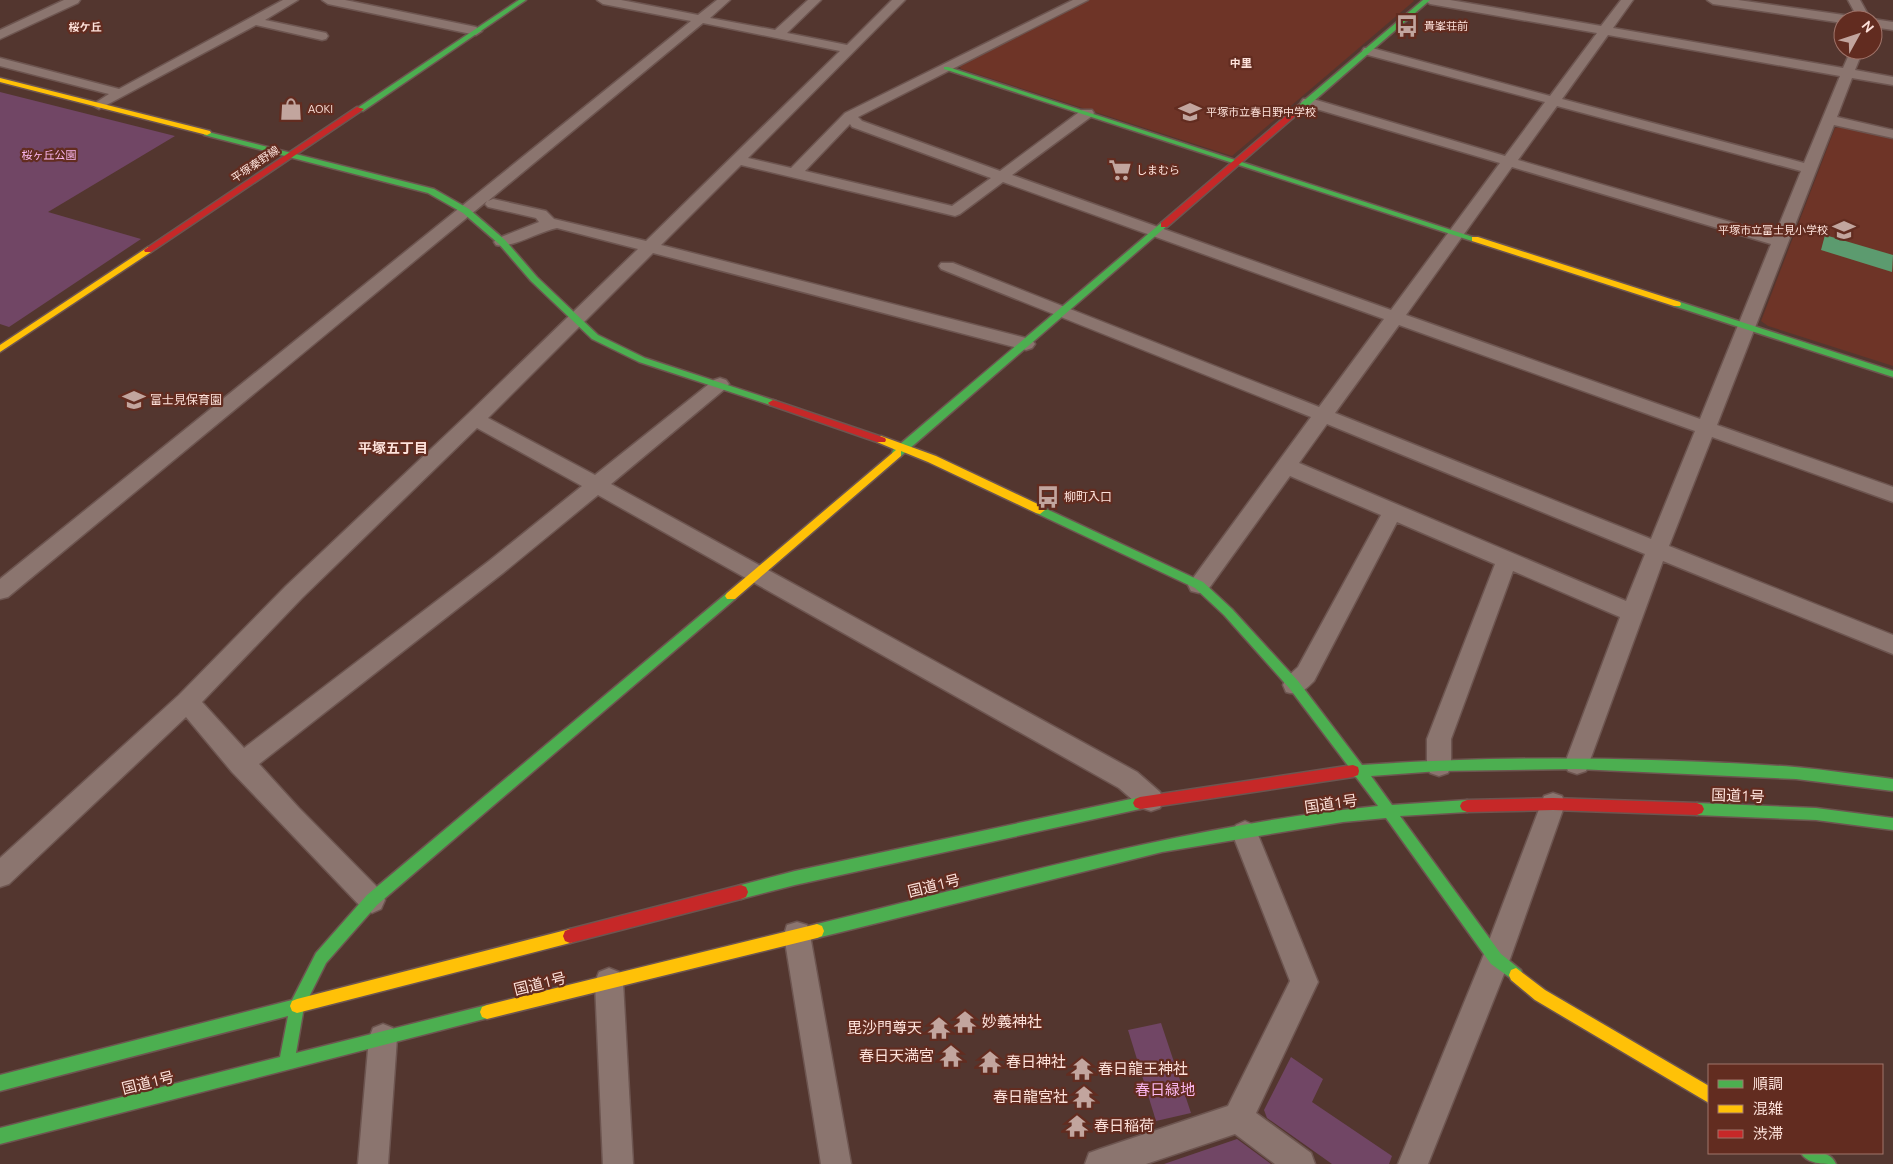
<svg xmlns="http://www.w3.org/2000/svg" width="1893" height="1164" viewBox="0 0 1893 1164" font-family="Ubuntu,'Noto Sans JP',sans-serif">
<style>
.built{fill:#6e3427}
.green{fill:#714665}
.water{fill:#5c9b6f}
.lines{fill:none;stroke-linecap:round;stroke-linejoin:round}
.street-casing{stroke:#6d5550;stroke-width:3}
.fast-casing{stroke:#6d5550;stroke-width:3}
.slow-casing{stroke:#6d5550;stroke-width:3}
.jam-casing{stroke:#6d5550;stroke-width:3}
.street{fill:#8b756f;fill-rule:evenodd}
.fast{fill:#4caf50;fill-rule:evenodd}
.slow{fill:#ffc107;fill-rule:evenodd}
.jam{fill:#c62828;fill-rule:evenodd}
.labels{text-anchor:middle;stroke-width:4.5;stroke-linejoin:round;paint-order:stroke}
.far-poi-label{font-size:11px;fill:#fde1da;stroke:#622c20;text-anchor:start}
.far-neighbourhood-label{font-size:11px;font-weight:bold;fill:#fde1da;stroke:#622c20}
.far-park-label{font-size:11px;fill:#fab6ed;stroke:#622c20}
.far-street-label{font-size:11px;fill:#fde1da;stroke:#622c20}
.poi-label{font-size:12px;fill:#fde1da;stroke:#622c20;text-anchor:start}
.neighbourhood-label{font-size:14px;font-weight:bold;fill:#fde1da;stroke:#622c20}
.near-street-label{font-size:15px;fill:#fde1da;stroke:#622c20}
.near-poi-label{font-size:15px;fill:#fde1da;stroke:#622c20;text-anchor:start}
.near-park-label{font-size:15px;fill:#fab6ed;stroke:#622c20}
</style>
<rect width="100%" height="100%" fill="#53362f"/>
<!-- built -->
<g class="built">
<path d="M1088,0H1413L1414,1L1232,156L961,69L959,65Z"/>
<path d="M1840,127L1893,138V366L1768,326L1761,321L1835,128Z"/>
</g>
<!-- green -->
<g class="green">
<path d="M0,92L175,136L48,212L141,239L9,327L0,324Z"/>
<path d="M1161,1023L1191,1113L1156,1121L1128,1030Z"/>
<path d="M1291,1057L1323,1079L1312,1102L1392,1156L1389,1164H1332L1267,1118L1264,1110Z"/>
<path d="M1237,1139L1271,1164H1164Z"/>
</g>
<!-- water -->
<path class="water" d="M1825,235L1893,255L1892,272L1821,250Z"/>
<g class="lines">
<defs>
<g id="street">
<path d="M64,0H80L78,3L0,39V30Z"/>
<path d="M283,0H298L265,20L326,33L328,36L326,39L322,40L256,25L99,109L92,105L109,94L0,66V58L119,89Z"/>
<path d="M322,0H345L476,27L482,31L476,35L328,4Z"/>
<path d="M597,0H621L698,15L717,0H730L710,18L775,30L808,0H821L787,33L847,45L892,0H905L748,158L791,168L845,113L1073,0H1088L858,117L862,121L1000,171L1082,110H1092L1094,113L1092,116L1012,175L1391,310L1500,163L1303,105L1301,102L1303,99H1313L1505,156L1545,102L1364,54L1362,51L1364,48H1372L1550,96L1597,33L1430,4L1424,0H1450L1601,26L1621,0H1633L1613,28L1843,68L1851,50H1863L1855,70L1893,77V85L1852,78L1837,117L1893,130V138L1834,125L1717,425L1893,487V502L1712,437L1669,546L1893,635V654L1663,561L1589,763L1586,771L1577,774L1568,771L1565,763L1620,617L1513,571L1451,739V765L1448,773L1439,776L1430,773L1427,765V739L1495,564L1397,522L1314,681C1305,690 1299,696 1286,692L1283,685L1286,678L1298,667L1381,515L1290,476L1207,591L1199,593L1191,591L1188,585L1311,417L941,269L939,266L941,263H953L1319,407L1384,319L1003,182L960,214L955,216L741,165L661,245L1026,338L1032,340L1035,344L1032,348L1026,350L653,253L488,418L595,475L714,380L720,378L726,380L729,384L726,388L611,484L1137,772L1160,792L1163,800L1160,808L1151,811L1142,808L1119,788L598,495L503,573L259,764L299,808L381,891L385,900L381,909L372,913L363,909L232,772L186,717L9,884L0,887V858L179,695L286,586L468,414L638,249L557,228C540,231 511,249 496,245L494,242L496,239L539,222L536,218L488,207L485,204L487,201L8,597L0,599V579L691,21L603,4ZM703,23L840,51L646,241L554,219L546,211L493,199L488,201ZM1608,35L1840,76L1804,163L1562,99ZM1557,106L1801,171L1775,235L1518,160ZM850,124L852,127L991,178L952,206L805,171ZM1512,167L1771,244L1700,419L1406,315ZM1399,325L1695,431L1651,539L1335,413ZM1327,424L1645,554L1626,601L1299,463ZM477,428L582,486L489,561L244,748L202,702L302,598Z"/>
<path d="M1707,0H1738L1851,16L1857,20H1843V23L1713,4Z"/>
<path d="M1848,0H1860L1871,20L1873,19L1893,22V30L1873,27V20H1859Z"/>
<path d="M1553,793L1562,796L1565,804L1510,959L1428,1164H1398L1482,959L1541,804L1544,796Z"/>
<path d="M1245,821L1254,825L1318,982L1256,1113L1311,1153L1315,1164H1275L1235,1134L1146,1164H1085L1089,1153L1100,1149L1228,1106L1290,981L1232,833L1236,825Z"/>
<path d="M797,922L807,925L810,935L851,1164H821L784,935L787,925Z"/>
<path d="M609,968L619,972L623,982L633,1164H603L595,982L599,972Z"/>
<path d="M383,1024L393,1028L397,1038L388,1164H358L369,1038L373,1028Z"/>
</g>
<g id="fast">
<path d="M519,0H526L363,111L356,109Z"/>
<path d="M1423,0H1430L1300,113H1294V109Z"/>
<path d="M944,67H948L1479,239L1478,241H1472L944,69Z"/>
<path d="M204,131L434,189L469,209L505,240L537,277L598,335L645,358L776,401L778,403L776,405H770L639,362L592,339L531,281L499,244L463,213L428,193L204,135Z"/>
<path d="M1161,223L1168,225L901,456H893L892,453L893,450Z"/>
<path d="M1677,301L1893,371V377L1674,306V302Z"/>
<path d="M1040,506L1203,582L1232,609L1298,681L1362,765C1506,755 1651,757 1795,767C1828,770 1860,775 1893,779V791L1796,779L1577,769L1439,771L1371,776L1392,805L1467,800L1472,802L1474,806L1472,810L1467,812L1400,816L1501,954L1521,970L1523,975L1521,980L1516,982L1491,964L1386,818L1343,822L1162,852L817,938L812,936L810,931L812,926L817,924C1002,879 1187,825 1378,806L1356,777L1348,775L1347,771L1349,767L1290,689L1224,615L1195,588L1036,513L1035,510Z"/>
<path d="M731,591L735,593L737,596L735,599L377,905L326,963L304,1007L296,1053L487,1005L492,1007L494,1012L492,1017L0,1144V1128L280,1057L288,1016L0,1091V1075L292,1000L316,953L367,895L727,593Z"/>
<path d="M1140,797L1145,799L1147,803L1145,807L1140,809L795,885L741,899L736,897L734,892L736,887L741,885L795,871Z"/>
<path d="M1697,803L1816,808L1893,818V830L1816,820L1697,815L1692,813L1690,809L1692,805Z"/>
<path d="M1801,1153C1814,1152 1830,1150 1836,1164C1823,1164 1807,1164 1801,1153Z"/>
</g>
<g id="slow">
<path d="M0,78L210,131L211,133L207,135L0,82Z"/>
<path d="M1472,237H1478L1680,302L1681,304L1680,306H1674L1472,241Z"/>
<path d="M148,247L152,250L151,252L0,352V345Z"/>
<path d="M881,436L936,456L1044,507L1045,510L1040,514L1036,513L928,462L901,451V456L735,599H727L725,596L727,593L896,450L877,442L876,440Z"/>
<path d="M817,924L822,926L824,931L822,936L817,938L487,1019L482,1017L480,1012L482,1007L487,1005Z"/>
<path d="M570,929L575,931L577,936L575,941L570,943L297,1013L292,1011L290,1006L292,1001L297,999Z"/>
<path d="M1516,968L1545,990L1709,1086V1103L1535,1000L1511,980L1509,975L1511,970Z"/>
</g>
<g id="jam">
<path d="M357,107L364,109L151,252H145L144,250Z"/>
<path d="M1294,109L1301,111L1167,227H1161V223Z"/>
<path d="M773,400L885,438L886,440L885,442H877L770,405L768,403Z"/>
<path d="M1353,765L1358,767L1359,771L1358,775L1353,777L1140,809L1135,807L1133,803L1135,799L1140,797Z"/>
<path d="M1553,798L1697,803L1702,805L1704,809L1702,813L1697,815L1553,810L1467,812L1462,810L1460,806L1462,802L1467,800Z"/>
<path d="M741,885L746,887L748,892L746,897L741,899L570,943L565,941L563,936L565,931L570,929Z"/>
</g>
</defs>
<!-- street casing -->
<use href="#street" class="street-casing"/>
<!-- fast casing -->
<use href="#fast" class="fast-casing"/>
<!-- slow casing -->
<use href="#slow" class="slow-casing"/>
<!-- jam casing -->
<use href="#jam" class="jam-casing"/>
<!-- street -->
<use href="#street" class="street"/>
<!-- fast -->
<use href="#fast" class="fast"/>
<!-- slow -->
<use href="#slow" class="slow"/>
<!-- jam -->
<use href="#jam" class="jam"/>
</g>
<!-- icons -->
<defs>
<symbol id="bus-bare" viewBox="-9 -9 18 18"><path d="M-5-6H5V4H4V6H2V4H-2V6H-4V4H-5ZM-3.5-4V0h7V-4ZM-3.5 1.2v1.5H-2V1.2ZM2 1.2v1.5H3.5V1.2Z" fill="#c2a59e" stroke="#622c20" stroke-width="2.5" paint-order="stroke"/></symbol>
<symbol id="shop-bare" viewBox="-9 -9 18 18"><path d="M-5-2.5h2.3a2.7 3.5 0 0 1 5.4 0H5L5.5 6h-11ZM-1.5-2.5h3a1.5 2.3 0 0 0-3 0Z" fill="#c2a59e" stroke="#622c20" stroke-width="2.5" paint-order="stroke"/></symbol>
<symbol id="school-bare" viewBox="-9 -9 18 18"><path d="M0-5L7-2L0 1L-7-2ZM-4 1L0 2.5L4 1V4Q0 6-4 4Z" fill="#c2a59e" stroke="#622c20" stroke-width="2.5" paint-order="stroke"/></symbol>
<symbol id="supermarket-bare" viewBox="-9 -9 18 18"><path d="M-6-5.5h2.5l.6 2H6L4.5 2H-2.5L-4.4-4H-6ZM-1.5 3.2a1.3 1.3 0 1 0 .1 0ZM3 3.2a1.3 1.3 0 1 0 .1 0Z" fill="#c2a59e" stroke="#622c20" stroke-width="2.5" paint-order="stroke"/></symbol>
<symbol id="temple-bare" viewBox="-9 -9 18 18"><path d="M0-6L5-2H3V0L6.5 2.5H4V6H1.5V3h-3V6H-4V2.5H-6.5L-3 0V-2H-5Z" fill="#c2a59e" stroke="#622c20" stroke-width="2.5" paint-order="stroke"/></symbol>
</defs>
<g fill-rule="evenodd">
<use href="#bus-bare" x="1391" y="10" width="32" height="32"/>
<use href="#shop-bare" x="275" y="93" width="32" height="32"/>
<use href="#school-bare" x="1174" y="96" width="32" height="32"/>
<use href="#supermarket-bare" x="1104" y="154" width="32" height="32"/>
<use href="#school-bare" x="1828" y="214" width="32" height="32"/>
<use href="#school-bare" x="118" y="384" width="32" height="32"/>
<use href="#bus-bare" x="1032" y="481" width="32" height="32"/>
<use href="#temple-bare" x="949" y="1006" width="32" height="32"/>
<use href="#temple-bare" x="923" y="1012" width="32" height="32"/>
<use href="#temple-bare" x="935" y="1040" width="32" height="32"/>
<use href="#temple-bare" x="974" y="1046" width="32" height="32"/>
<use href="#temple-bare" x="1066" y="1053" width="32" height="32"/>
<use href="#temple-bare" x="1068" y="1081" width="32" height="32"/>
<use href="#temple-bare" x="1061" y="1110" width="32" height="32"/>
</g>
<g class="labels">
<!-- far-poi labels -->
<g class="far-poi-label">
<text x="1424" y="30">貴峯荘前</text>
<text x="308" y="113">AOKI</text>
<text x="1206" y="116">平塚市立春日野中学校</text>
<text x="1136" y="174">しまむら</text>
<text x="1828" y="234" text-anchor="end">平塚市立富士見小学校</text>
</g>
<!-- far-neighbourhood labels -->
<g class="far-neighbourhood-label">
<text x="85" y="31">桜ケ丘</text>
<text x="1241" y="67">中里</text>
</g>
<!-- far-park labels -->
<g class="far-park-label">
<text x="49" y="159">桜ヶ丘公園</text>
</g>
<!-- far-street labels -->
<g class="far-street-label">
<text transform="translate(255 164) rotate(-34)" y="4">平塚秦野線</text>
</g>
<!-- poi labels -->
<g class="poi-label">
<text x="150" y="404">富士見保育園</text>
<text x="1064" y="501">柳町入口</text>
</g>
<!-- neighbourhood labels -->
<g class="neighbourhood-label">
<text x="393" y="453">平塚五丁目</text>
</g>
<!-- near-street labels -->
<g class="near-street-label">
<text transform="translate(1738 796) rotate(2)" y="5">国道1号</text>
<text transform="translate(1331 804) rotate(-8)" y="5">国道1号</text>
<text transform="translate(934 886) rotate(-14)" y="5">国道1号</text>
<text transform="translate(540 984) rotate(-14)" y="5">国道1号</text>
<text transform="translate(148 1083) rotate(-14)" y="5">国道1号</text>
</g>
<!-- near-poi labels -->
<g class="near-poi-label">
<text x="982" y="1027">妙義神社</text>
<text x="922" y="1033" text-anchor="end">毘沙門尊天</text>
<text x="934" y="1061" text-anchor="end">春日天満宮</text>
<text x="1006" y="1067">春日神社</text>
<text x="1098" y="1074">春日龍王神社</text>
<text x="1068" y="1102" text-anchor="end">春日龍宮社</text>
<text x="1094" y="1131">春日稲荷</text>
</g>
<!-- near-park labels -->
<g class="near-park-label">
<text x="1165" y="1095">春日緑地</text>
</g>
</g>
<!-- legend -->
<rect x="1708" y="1064" width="175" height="90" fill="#622c20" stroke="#a0746a"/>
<rect x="1718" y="1080" width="25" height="8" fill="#4caf50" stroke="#a0746a"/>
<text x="1753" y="1089" font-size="15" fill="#fde1da">順調</text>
<rect x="1718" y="1105" width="25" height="8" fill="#ffc107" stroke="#a0746a"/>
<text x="1753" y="1114" font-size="15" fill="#fde1da">混雑</text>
<rect x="1718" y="1130" width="25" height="8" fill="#c62828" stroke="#a0746a"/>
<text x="1753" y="1139" font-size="15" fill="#fde1da">渋滞</text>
<!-- north arrow -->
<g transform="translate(1858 35) rotate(50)"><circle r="24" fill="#622c20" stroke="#a0746a"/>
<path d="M0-4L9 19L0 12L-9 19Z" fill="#c2a59e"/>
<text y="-8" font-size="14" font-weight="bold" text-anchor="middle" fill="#fde1da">N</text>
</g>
</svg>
